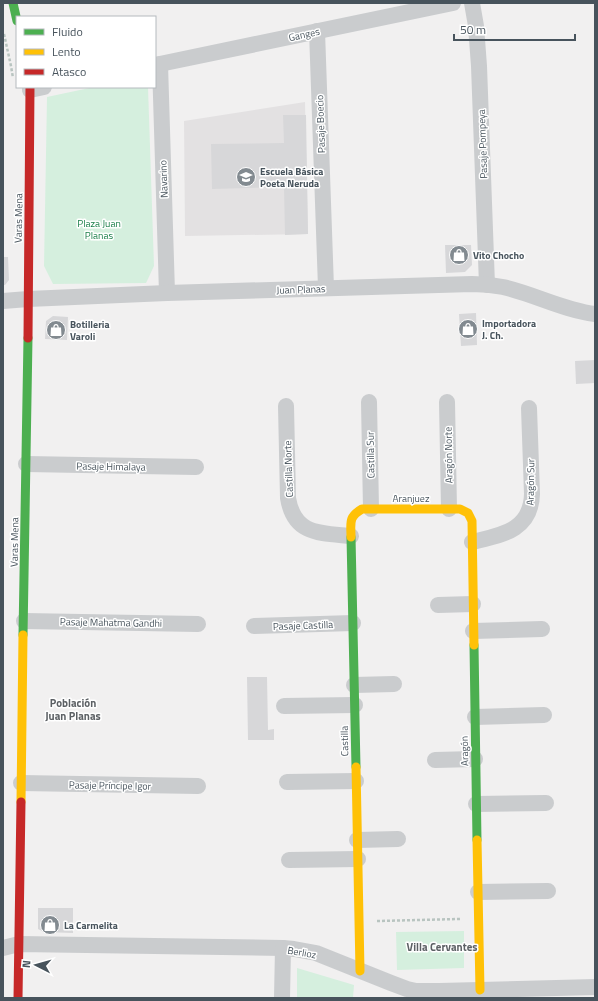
<svg xmlns="http://www.w3.org/2000/svg" width="598" height="1001" viewBox="0 0 598 1001" font-family="'Titillium Web',sans-serif">
<style>
.education{fill:#e3e1e2}
.green{fill:#d5efde}
.building{fill:#d7d7d9}
.lines{fill:none;stroke-linecap:round;stroke-linejoin:round}
.path{stroke:#b8c4c0;stroke-width:2.5;stroke-dasharray:3 2;stroke-linecap:butt}
.street{stroke:#caccce;stroke-width:16}
.fast{stroke:#4caf50;stroke-width:9}
.slow{stroke:#ffc107;stroke-width:9}
.jam{stroke:#c62828;stroke-width:9}
.labels{text-anchor:middle;stroke-width:3;stroke-linejoin:round;paint-order:stroke}
.street-label{font-size:10px;fill:#47535c;stroke:#fff}
.poi-label{font-size:10px;font-weight:bold;fill:#47535c;stroke:#fff;text-anchor:start}
.park-label{font-size:10px;fill:#187d47;stroke:#fff}
.neighbourhood-label{font-size:11px;font-weight:bold;fill:#5c6064;stroke:#fff}
</style>
<rect width="100%" height="100%" fill="#f1f0f0"/>
<!-- education -->
<path class="education" d="M305,102L308,234L185,236L184,121Z"/>
<!-- green -->
<g class="green">
<path d="M94,87H148L154,266L146,283L53,284L44,266L47,97Z"/>
<path d="M464,931V968L397,970L396,932Z"/>
<path d="M297,968L354,985L353,998H297Z"/>
</g>
<!-- building -->
<g class="building">
<path d="M283,115H306L308,234L285,235L284,187L212,189L211,144L284,143Z"/>
<path d="M445,245H471L472,265L465,272L446,273Z"/>
<path d="M3,257H8L9,280L5,285H3Z"/>
<path d="M476,313L477,345L461,346L459,314Z"/>
<path d="M53,316L68,317L67,340L45,339L46,321Z"/>
<path d="M595,360V383L576,384L575,361Z"/>
<path d="M247,677H267L268,730L274,729V740H248Z"/>
<path d="M38,908H73V933L44,932L38,929Z"/>
</g>
<g class="lines">
<!-- path -->
<g class="path">
<path d="M4,34L11,66L13,78"/>
<path d="M377,921L460,919"/>
</g>
<!-- street -->
<g class="street">
<path d="M472,3L476,26L479,66L487,285"/>
<path d="M317,31L326,288"/>
<path d="M160,64L167,293"/>
<path d="M155,65L453,3"/>
<path d="M30,90L44,87"/>
<path d="M3,301L28,299L167,293L472,284C482,284 493,285 503,287C534,294 563,310 595,314"/>
<path d="M369,402L371,509"/>
<path d="M447,402L449,509"/>
<path d="M286,406L288,498C294,535 320,533 351,536"/>
<path d="M26,464L196,467"/>
<path d="M472,542C501,535 531,531 532,494L529,408"/>
<path d="M438,605L473,604"/>
<path d="M24,621L198,624"/>
<path d="M254,626L353,623"/>
<path d="M473,631L542,629"/>
<path d="M354,685L394,684"/>
<path d="M284,706L355,705"/>
<path d="M475,717L544,715"/>
<path d="M435,760L475,759"/>
<path d="M287,782L356,781"/>
<path d="M21,783L198,786"/>
<path d="M476,804L546,803"/>
<path d="M357,840L398,839"/>
<path d="M289,860L358,859"/>
<path d="M478,892L548,891"/>
<path d="M3,948L19,944L283,948L294,949L316,953L391,983L407,989L416,991H439L595,987"/>
<path d="M282,998L283,948"/>
</g>
<!-- fast -->
<g class="fast">
<path d="M13,3L17,21"/>
<path d="M351,537L356,767"/>
<path d="M23,635L28,338"/>
<path d="M474,645L477,840"/>
</g>
<!-- slow -->
<g class="slow">
<path d="M351,537C351,523 348,517 362,509H460L468,513L472,521L474,645"/>
<path d="M356,767L360,971"/>
<path d="M21,802L23,635"/>
<path d="M477,840L480,990"/>
</g>
<!-- jam -->
<g class="jam">
<path d="M28,338L30,87"/>
<path d="M18,998L21,802"/>
</g>
</g>
<!-- icons -->
<defs>
<symbol id="school-disc" viewBox="-11 -11 22 22"><circle r="9.5" fill="#828a90" stroke="#fff"/><path d="M0-5L7-2L0 1L-7-2ZM-4 1L0 2.5L4 1V4Q0 6-4 4Z" fill="#fff"/></symbol>
<symbol id="shop-disc" viewBox="-11 -11 22 22"><circle r="9.5" fill="#828a90" stroke="#fff"/><path d="M-5-2.5h2.3a2.7 3.5 0 0 1 5.4 0H5L5.5 6h-11ZM-1.5-2.5h3a1.5 2.3 0 0 0-3 0Z" fill="#fff"/></symbol>
</defs>
<g fill-rule="evenodd">
<use href="#school-disc" x="235" y="166" width="22" height="22"/>
<use href="#shop-disc" x="448" y="244" width="22" height="22"/>
<use href="#shop-disc" x="457" y="318" width="22" height="22"/>
<use href="#shop-disc" x="45" y="319" width="22" height="22"/>
<use href="#shop-disc" x="39" y="914" width="22" height="22"/>
</g>
<g class="labels">
<!-- street labels -->
<g class="street-label">
<text transform="translate(304 34) rotate(-12)" y="4">Ganges</text>
<text transform="translate(320 124) rotate(-92)" y="4">Pasaje Boecio</text>
<text transform="translate(482 144) rotate(-92)" y="4">Pasaje Pompeya</text>
<text transform="translate(163 179) rotate(-92)" y="4">Navarino</text>
<text transform="translate(18 218) rotate(-89)" y="4">Varas Mena</text>
<text transform="translate(301 289) rotate(-2)" y="4">Juan Planas</text>
<text transform="translate(370 455) rotate(-91)" y="4">Castilla Sur</text>
<text transform="translate(448 455) rotate(-91)" y="4">Aragón Norte</text>
<text transform="translate(111 466) rotate(1)" y="4">Pasaje Himalaya</text>
<text transform="translate(288 469) rotate(-92)" y="4">Castilla Norte</text>
<text transform="translate(530 482) rotate(-89)" y="4">Aragón Sur</text>
<text x="411" y="502">Aranjuez</text>
<text transform="translate(14 542) rotate(-89)" y="4">Varas Mena</text>
<text transform="translate(111 622) rotate(1)" y="4">Pasaje Mahatma Gandhi</text>
<text transform="translate(303 625) rotate(-2)" y="4">Pasaje Castilla</text>
<text transform="translate(344 741) rotate(-91)" y="4">Castilla</text>
<text transform="translate(464 751) rotate(-91)" y="4">Aragón</text>
<text transform="translate(110 785) rotate(1)" y="4">Pasaje Príncipe Igor</text>
<text transform="translate(302 952) rotate(10)" y="4">Berlioz</text>
</g>
<!-- poi labels -->
<g class="poi-label">
<text x="260" y="175">Escuela Básica<tspan x="260" dy="12">Poeta Neruda</tspan></text>
<text x="473" y="259">Vito Chocho</text>
<text x="482" y="327">Importadora<tspan x="482" dy="12">J. Ch.</tspan></text>
<text x="70" y="328">Botilleria<tspan x="70" dy="12">Varoli</tspan></text>
<text x="64" y="929">La Carmelita</text>
</g>
<!-- park labels -->
<g class="park-label">
<text x="99" y="227">Plaza Juan<tspan x="99" dy="12">Planas</tspan></text>
</g>
<!-- neighbourhood labels -->
<g class="neighbourhood-label">
<text x="73" y="707">Población<tspan x="73" dy="13">Juan Planas</tspan></text>
<text x="442" y="951">Villa Cervantes</text>
</g>
</g>
<!-- border -->
<rect width="598" height="1001" fill="none" stroke="#47535c" stroke-width="8"/>
<!-- legend -->
<rect x="16" y="16" width="140" height="72" fill="#ffffff" stroke="#b5babe"/>
<rect x="24" y="29" width="20" height="6" fill="#4caf50" stroke="#b5babe"/>
<text x="52" y="36" font-size="12" fill="#47535c">Fluido</text>
<rect x="24" y="49" width="20" height="6" fill="#ffc107" stroke="#b5babe"/>
<text x="52" y="56" font-size="12" fill="#47535c">Lento</text>
<rect x="24" y="69" width="20" height="6" fill="#c62828" stroke="#b5babe"/>
<text x="52" y="76" font-size="12" fill="#47535c">Atasco</text>
<!-- north arrow -->
<g transform="translate(36 965) rotate(276)" stroke="#ffffff" stroke-width="3" paint-order="stroke">
<path d="M0-3L7 15L0 10L-7 15Z" fill="#47535c"/>
<text y="-6" font-size="11" font-weight="bold" text-anchor="middle" fill="#47535c">N</text>
</g>
<!-- scale -->
<path d="M454 34v6h121v-6" fill="none" stroke="#47535c" stroke-width="2"/>
<text x="460" y="34" font-size="12" fill="#47535c" stroke="#ffffff" stroke-width="3" paint-order="stroke">50 m</text>
</svg>
